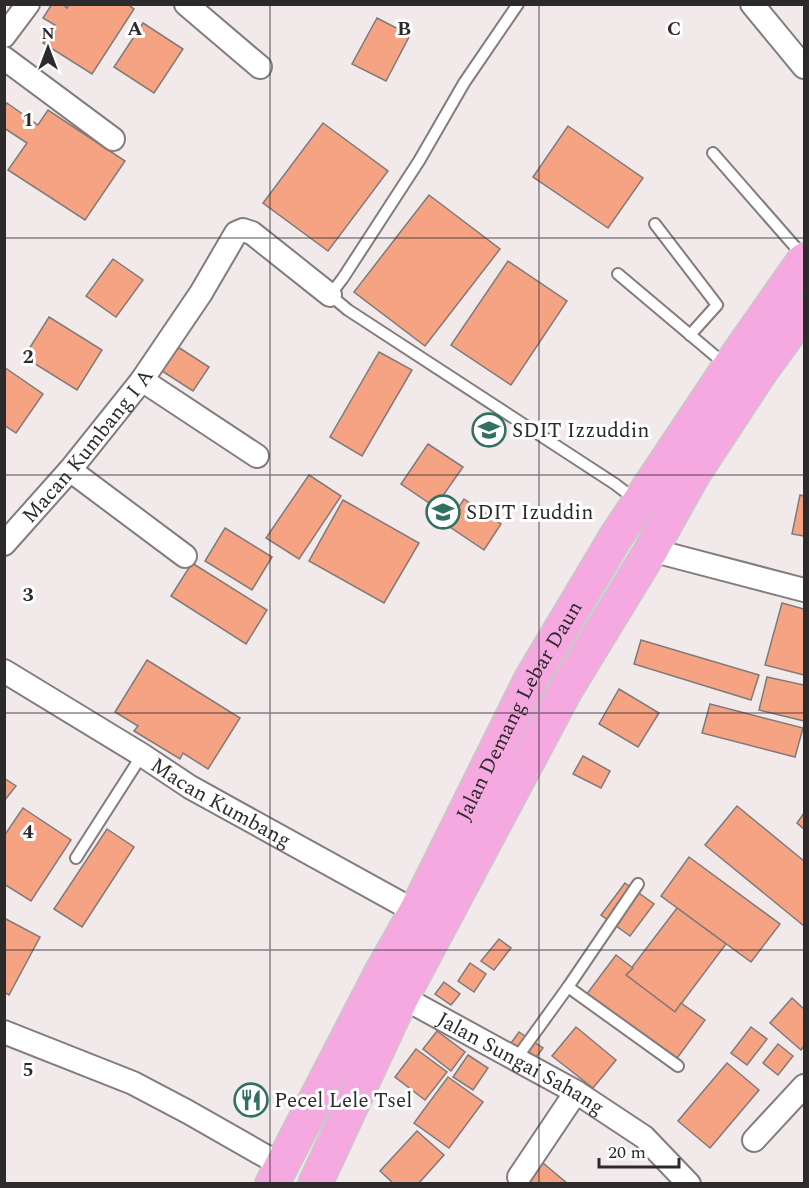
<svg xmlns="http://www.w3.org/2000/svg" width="809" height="1188" viewBox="0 0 809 1188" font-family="Spectral,serif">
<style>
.building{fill:#f6a383;stroke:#807a78;stroke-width:1.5}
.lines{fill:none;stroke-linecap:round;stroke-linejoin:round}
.lane-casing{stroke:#837c7d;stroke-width:14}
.street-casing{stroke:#837c7d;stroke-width:26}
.highway-casing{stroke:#c8c8c8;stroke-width:36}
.lane{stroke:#fff;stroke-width:10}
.street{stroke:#fff;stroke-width:22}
.highway{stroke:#f6a9e1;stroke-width:33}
.grid{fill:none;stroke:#2d2a2b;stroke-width:1.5;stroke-opacity:0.55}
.labels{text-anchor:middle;stroke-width:6;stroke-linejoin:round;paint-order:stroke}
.poi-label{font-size:21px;fill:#2d2a2b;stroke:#fff;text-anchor:start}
.street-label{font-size:21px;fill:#2d2a2b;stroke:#fff}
.grid-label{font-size:20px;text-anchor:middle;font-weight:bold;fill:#2d2a2b;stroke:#fff;stroke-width:6;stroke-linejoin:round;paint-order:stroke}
</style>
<rect width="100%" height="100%" fill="#f1e9ea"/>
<!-- building -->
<g class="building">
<path d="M52,4H62L67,8L69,4H127L134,9L92,74L43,43L55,25L43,18Z"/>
<path d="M377,18L410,35L386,81L352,64Z"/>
<path d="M143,23L183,49L154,93L114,67Z"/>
<path d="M7,103L38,125L48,110L125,161L85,220L8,170L27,143L4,128V107Z"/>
<path d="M323,123L388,171L328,251L263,203Z"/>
<path d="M568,126L643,178L608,228L533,177Z"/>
<path d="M429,195L500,249L425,346L354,292Z"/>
<path d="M113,259L143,280L116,317L86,296Z"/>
<path d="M508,261L567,301L511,385L451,345Z"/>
<path d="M49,317L102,350L77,390L24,357Z"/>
<path d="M178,347L209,367L193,391L162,371Z"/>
<path d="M379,352L412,370L362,456L330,437Z"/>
<path d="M4,367L43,394L16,433L4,425Z"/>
<path d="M428,444L463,467L435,507L401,484Z"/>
<path d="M309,475L341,496L299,559L266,538Z"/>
<path d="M800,495L804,496V536L792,534Z"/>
<path d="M464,499L501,524L484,550L447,525Z"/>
<path d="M343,500L419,543L384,603L309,561Z"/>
<path d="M225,528L272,557L252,590L205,561Z"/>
<path d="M192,563L267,610L246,644L171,596Z"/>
<path d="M782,603L804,609V675L765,665Z"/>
<path d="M641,640L759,675L751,700L634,664Z"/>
<path d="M147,660L240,718L208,769L183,753L180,759L134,731L138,726L115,712Z"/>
<path d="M767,677L804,685V721L759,710Z"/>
<path d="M619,689L659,713L638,747L599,724Z"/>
<path d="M710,704L803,728L795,757L702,733Z"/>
<path d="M583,756L610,771L601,788L573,774Z"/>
<path d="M4,778L16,786L4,801Z"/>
<path d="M737,806L804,861V926L705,845Z"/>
<path d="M23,808L71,840L31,901L4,884V836Z"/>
<path d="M804,813V829L797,823Z"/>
<path d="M107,829L134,847L82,927L54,909Z"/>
<path d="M689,857L780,924L751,962L661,896Z"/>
<path d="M625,883L654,904L630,936L601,915Z"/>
<path d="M677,908L726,944L675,1012L626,975Z"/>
<path d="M4,918L40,937L9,995L4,992Z"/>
<path d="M499,939L511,948L494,970L481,961Z"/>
<path d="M616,955L633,968L626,975L675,1012L681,1003L705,1020L675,1061L586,995Z"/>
<path d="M470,963L486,974L474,992L458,981Z"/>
<path d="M444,982L460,994L451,1005L435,994Z"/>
<path d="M792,998L804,1009V1046L801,1050L770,1023Z"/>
<path d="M576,1027L616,1060L593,1088L552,1056Z"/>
<path d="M751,1027L767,1039L747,1065L731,1053Z"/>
<path d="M437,1031L465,1052L451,1071L423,1049Z"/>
<path d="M519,1032L543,1048L535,1059L511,1043Z"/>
<path d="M778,1044L793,1056L778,1075L763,1063Z"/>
<path d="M416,1049L447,1072L425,1100L395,1077Z"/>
<path d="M468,1055L488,1068L473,1090L453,1077Z"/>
<path d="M727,1063L759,1090L710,1148L678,1121Z"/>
<path d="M448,1077L483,1102L449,1148L414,1123Z"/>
<path d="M417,1131L444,1155L418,1184H394L380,1171Z"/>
<path d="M543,1163L568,1184H527Z"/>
</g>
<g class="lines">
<defs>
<g id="lane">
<path d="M518,4L464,83L419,161L343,278L330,295L348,310L615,484L636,500"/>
<path d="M713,153L804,257"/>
<path d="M655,224L717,305L690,335"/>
<path d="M618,274L726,365"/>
<path d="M76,858L142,755"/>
<path d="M568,987L678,1066"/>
<path d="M516,1059L568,987L638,884"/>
</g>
<g id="street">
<path d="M186,4L260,67"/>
<path d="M752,4L804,67"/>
<path d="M4,36L28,4"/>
<path d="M4,58L113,139"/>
<path d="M142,380L257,456"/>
<path d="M70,470L185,556"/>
<path id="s1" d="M4,544L70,470L142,380L201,293L236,233L243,230L252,233L330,295"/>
<path d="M651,550L804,590"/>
<path id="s2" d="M4,671L142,755L190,787L429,919"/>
<path id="s3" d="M402,997L576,1092L644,1137L689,1184"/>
<path d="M4,1032L133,1083L188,1112L281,1165"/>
<path d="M754,1140L804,1086"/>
<path d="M519,1177L576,1092"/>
</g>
<g id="highway">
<path id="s4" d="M272,1184L382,971L416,911L531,679L617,535L729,367L804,260"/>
<path d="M315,1184L402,997L565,691L651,550L694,473L761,371L804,312"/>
</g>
</defs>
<!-- lane casing -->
<use href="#lane" class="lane-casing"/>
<!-- street casing -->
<use href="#street" class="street-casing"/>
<!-- highway casing -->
<use href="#highway" class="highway-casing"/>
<!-- lane -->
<use href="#lane" class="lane"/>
<!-- street -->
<use href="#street" class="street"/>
<!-- highway -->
<use href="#highway" class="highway"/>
</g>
<!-- grid -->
<path class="grid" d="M270,4V1184M539,4V1184M4,238H804M4,475H804M4,713H804M4,950H804"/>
<!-- icons -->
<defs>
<symbol id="school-ring" viewBox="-11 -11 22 22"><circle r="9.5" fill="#fff" stroke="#307161" stroke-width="1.5"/><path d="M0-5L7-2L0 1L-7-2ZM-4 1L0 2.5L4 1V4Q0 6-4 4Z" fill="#307161"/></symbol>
<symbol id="restaurant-ring" viewBox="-11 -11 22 22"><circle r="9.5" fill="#fff" stroke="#307161" stroke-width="1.5"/><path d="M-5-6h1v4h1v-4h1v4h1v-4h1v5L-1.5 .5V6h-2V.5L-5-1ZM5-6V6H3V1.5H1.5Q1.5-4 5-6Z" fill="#307161"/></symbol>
</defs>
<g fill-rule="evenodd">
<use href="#school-ring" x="470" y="411" width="38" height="38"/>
<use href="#school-ring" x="424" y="493" width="38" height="38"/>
<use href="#restaurant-ring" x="232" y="1081" width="38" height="38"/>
</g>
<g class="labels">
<!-- poi labels -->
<g class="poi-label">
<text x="512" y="437">SDIT Izzuddin</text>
<text x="466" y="519">SDIT Izuddin</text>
<text x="274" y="1107">Pecel Lele Tsel</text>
</g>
<!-- street labels -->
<g class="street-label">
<text dy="7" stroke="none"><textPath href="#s1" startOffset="129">Macan Kumbang I A</textPath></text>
<text dy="7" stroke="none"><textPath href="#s4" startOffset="534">Jalan Demang Lebar Daun</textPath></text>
<text dy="7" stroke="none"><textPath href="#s2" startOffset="254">Macan Kumbang</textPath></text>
<text dy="7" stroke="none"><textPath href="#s3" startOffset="136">Jalan Sungai Sahang</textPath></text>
</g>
</g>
<g class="grid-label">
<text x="135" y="35">A</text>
<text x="404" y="35">B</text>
<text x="674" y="35">C</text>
<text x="28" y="126">1</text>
<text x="28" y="363">2</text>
<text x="28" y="601">3</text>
<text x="28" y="838">4</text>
<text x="28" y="1076">5</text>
</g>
<!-- border -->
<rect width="809" height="1188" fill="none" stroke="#2d2a2b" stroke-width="12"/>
<!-- north arrow -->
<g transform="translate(48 48)" stroke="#ffffff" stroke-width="4.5" paint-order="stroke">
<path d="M0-4.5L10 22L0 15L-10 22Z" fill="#2d2a2b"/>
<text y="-9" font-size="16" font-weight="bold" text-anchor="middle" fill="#2d2a2b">N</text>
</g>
<!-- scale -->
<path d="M599 1158v9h80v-9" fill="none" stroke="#2d2a2b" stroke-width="3"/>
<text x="608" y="1158" font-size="18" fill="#2d2a2b" stroke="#ffffff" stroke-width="4.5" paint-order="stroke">20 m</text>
</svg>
